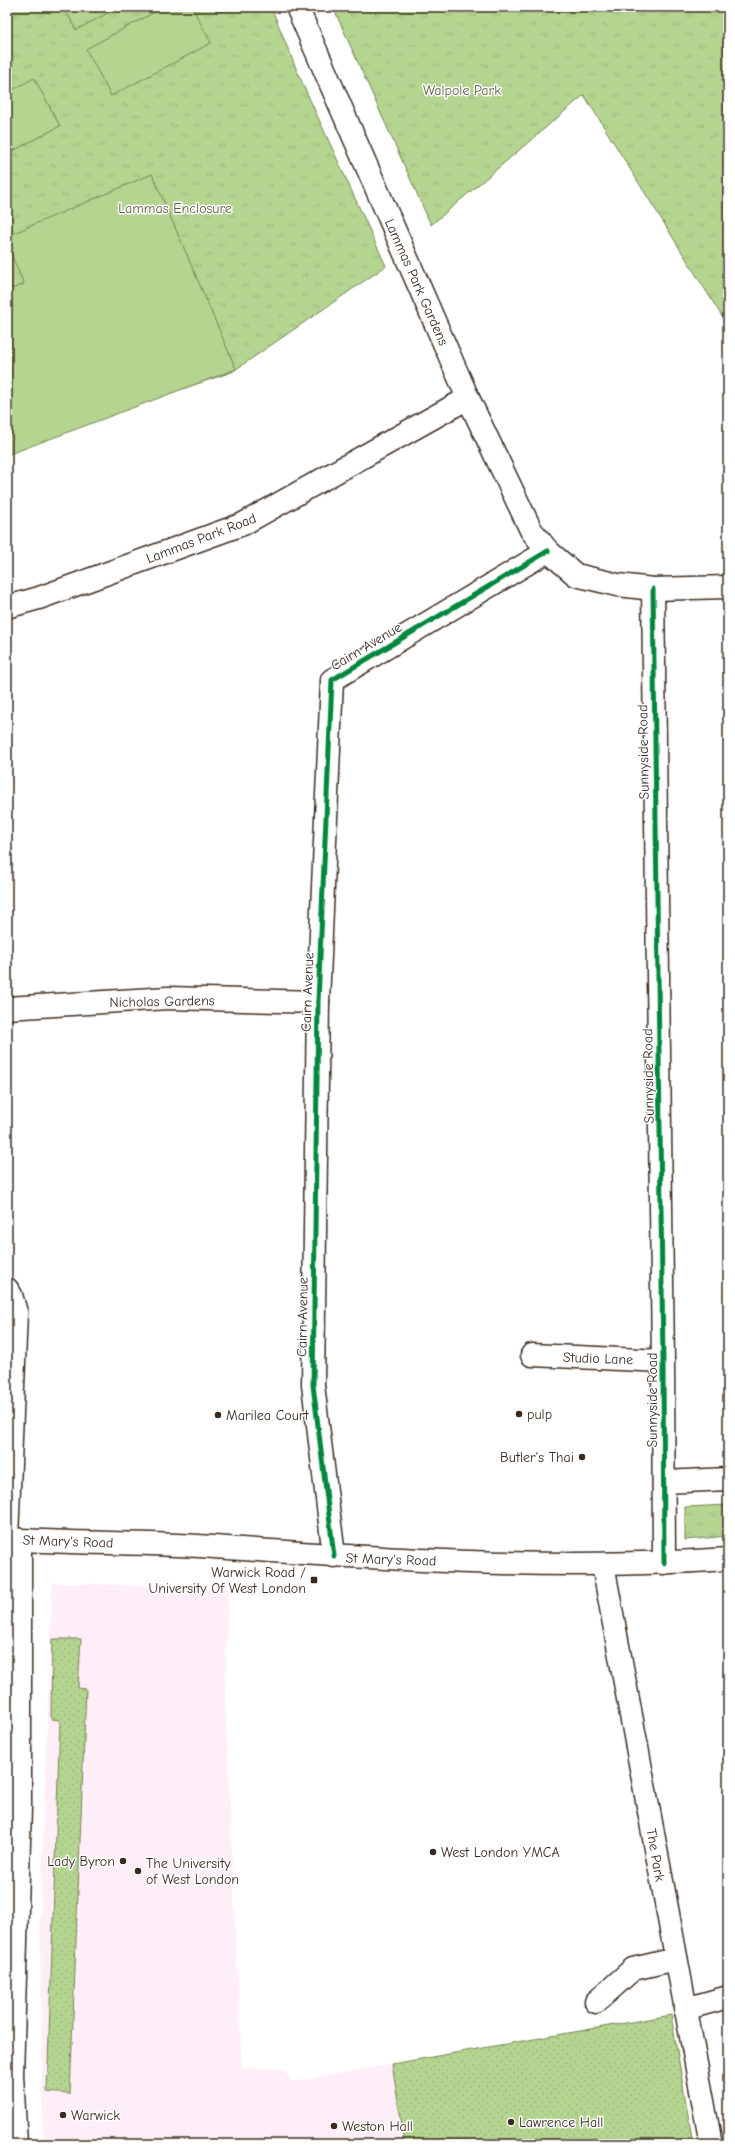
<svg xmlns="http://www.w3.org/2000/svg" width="735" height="2151" viewBox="0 0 735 2151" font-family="'Comic Neue',sans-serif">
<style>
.built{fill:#feeef7}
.grass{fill:url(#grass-tufts);stroke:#788056}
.garden{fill:url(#garden-dots);stroke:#788056}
.pitch{fill:#b4d58f;stroke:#788056}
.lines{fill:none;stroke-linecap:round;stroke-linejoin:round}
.minor-casing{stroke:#3b2a1e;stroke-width:25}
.major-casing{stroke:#3b2a1e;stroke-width:25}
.minor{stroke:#fff;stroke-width:22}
.major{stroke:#fff;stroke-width:22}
.cycleway-casing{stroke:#fff;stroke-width:8}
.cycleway{stroke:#00873e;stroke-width:5}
.poi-dot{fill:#3b2a1e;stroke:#fff;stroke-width:1.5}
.labels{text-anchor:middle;stroke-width:3;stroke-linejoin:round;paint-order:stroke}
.park-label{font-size:14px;fill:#5f5d40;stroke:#fff}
.street-label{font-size:14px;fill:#3b2a1e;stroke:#fff}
.poi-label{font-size:14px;fill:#3b2a1e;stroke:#fff;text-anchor:start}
</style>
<defs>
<pattern id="grass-tufts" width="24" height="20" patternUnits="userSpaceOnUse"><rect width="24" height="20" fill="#b4d58f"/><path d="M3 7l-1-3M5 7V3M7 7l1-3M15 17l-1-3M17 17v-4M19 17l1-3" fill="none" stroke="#9cb77b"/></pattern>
<pattern id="garden-dots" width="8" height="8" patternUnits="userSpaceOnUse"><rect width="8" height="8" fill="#b4d58f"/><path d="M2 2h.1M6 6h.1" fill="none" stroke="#9cb77b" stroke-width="1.8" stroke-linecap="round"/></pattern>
</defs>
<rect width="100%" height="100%" fill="#fff"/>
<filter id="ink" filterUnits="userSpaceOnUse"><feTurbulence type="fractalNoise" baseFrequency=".025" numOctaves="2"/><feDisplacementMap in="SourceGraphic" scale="8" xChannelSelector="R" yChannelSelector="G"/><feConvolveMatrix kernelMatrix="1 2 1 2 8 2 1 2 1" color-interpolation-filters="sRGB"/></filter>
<g filter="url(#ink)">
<!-- built -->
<path class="built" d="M52,1583L228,1588L225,1696L242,2068L284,2069L292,2082L671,2015L693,2144H43L40,1929Z"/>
<!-- grass -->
<g class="grass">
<path d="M7,7H271L300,78L386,266L232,372L69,427L7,452Z"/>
<path d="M333,7H728V326L584,95L431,225Z"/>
<path d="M728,1505V1536L685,1540V1507Z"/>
</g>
<!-- garden -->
<g class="garden">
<path d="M52,1639H81L78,1688L86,1689L70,2094L47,2092L60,1720L51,1719Z"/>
<path d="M671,2015L693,2144H405L392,2064Z"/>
</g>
<!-- pitch -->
<g class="pitch">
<path d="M64,7H119L76,30Z"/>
<path d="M164,7H192L211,43L111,96L86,49Z"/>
<path d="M34,78L60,126L7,154V93Z"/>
<path d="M152,174L236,369L7,455V291L24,284L7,245V236Z"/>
</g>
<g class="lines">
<defs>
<g id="minor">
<path d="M297,7L468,398L531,530L548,551L576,575L618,585L653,589L728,587"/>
<path d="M653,589L663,1361L664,1563"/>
<path d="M7,607L39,598L243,524L468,398"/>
<path d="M7,1008L168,998L318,1002"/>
<path d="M7,1289L11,1295L16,1312L7,1539"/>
<path d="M532,1355L663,1361"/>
<path d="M664,1482L728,1479"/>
<path d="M334,1556L313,1385L318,1002L332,680L548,551"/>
<path d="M603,1565L711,2144"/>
<path d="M596,2002L633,1969L676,1959"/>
<path d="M685,2009L728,1997"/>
<path d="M16,2144L12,2076L20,1808V1540"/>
</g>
<path id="major" d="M7,1539C76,1544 145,1542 214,1547C385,1559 556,1571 728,1559"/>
</defs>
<!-- minor casing -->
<use href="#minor" class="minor-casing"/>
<!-- major casing -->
<use href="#major" class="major-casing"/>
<!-- minor -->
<use href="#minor" class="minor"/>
<!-- major -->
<use href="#major" class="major"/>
<defs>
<g id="cycleway">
<path d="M653,589L663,1361L664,1563"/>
<path d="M334,1556L313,1385L318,1002L332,680L548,551"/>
</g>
</defs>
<!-- cycleway casing -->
<use href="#cycleway" class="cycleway-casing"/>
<!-- cycleway -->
<use href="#cycleway" class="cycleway"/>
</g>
</g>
<!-- markers -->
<g class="poi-dot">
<circle cx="519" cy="1414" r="4"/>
<circle cx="218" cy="1415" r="4"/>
<circle cx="582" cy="1457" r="4"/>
<rect x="310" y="1576" width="8" height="8" rx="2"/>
<circle cx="433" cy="1852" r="4"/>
<circle cx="123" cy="1861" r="4"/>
<circle cx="138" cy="1871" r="4"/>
<circle cx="63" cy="2115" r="4"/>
<circle cx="511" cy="2122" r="4"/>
<circle cx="334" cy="2126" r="4"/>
</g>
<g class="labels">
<!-- park labels -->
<g class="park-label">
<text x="462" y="95">Walpole Park</text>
<text x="175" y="213">Lammas Enclosure</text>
</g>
<!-- street labels -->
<g class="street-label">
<text transform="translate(417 282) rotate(66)" y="5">Lammas Park Gardens</text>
<text transform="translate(201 538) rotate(-21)" y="5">Lammas Park Road</text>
<text transform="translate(366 646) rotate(-31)" y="5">Cairn Avenue</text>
<text transform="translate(643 752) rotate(-91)" y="5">Sunnyside Road</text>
<text transform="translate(307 992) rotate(-88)" y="5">Cairn Avenue</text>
<text transform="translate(162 1001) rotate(-1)" y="5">Nicholas Gardens</text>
<text transform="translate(648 1076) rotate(-91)" y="5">Sunnyside Road</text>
<text transform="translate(302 1317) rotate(-89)" y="5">Cairn Avenue</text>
<text transform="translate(598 1358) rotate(2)" y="5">Studio Lane</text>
<text transform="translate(652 1400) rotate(-90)" y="5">Sunnyside Road</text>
<text transform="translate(68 1541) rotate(2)" y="5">St Mary's Road</text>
<text transform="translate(391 1559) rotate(2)" y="5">St Mary's Road</text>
<text transform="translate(656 1855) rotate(80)" y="5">The Park</text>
</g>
<!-- poi labels -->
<g class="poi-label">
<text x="527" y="1419">pulp</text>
<text x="226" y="1420">Marilea Court</text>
<text x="574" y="1462" text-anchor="end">Butler's Thai</text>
<text x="306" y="1577" text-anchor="end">Warwick Road /<tspan x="306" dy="16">University Of West London</tspan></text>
<text x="441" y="1857">West London YMCA</text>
<text x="115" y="1866" text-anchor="end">Lady Byron</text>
<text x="146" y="1868">The University<tspan x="146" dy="16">of West London</tspan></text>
<text x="71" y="2120">Warwick</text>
<text x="519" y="2127">Lawrence Hall</text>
<text x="342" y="2131">Weston Hall</text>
</g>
</g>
<!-- margin -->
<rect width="735" height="2151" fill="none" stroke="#fff" stroke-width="24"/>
<rect x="12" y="12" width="711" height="2127" fill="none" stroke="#3b2a1e" stroke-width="1.5" filter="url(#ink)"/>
</svg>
